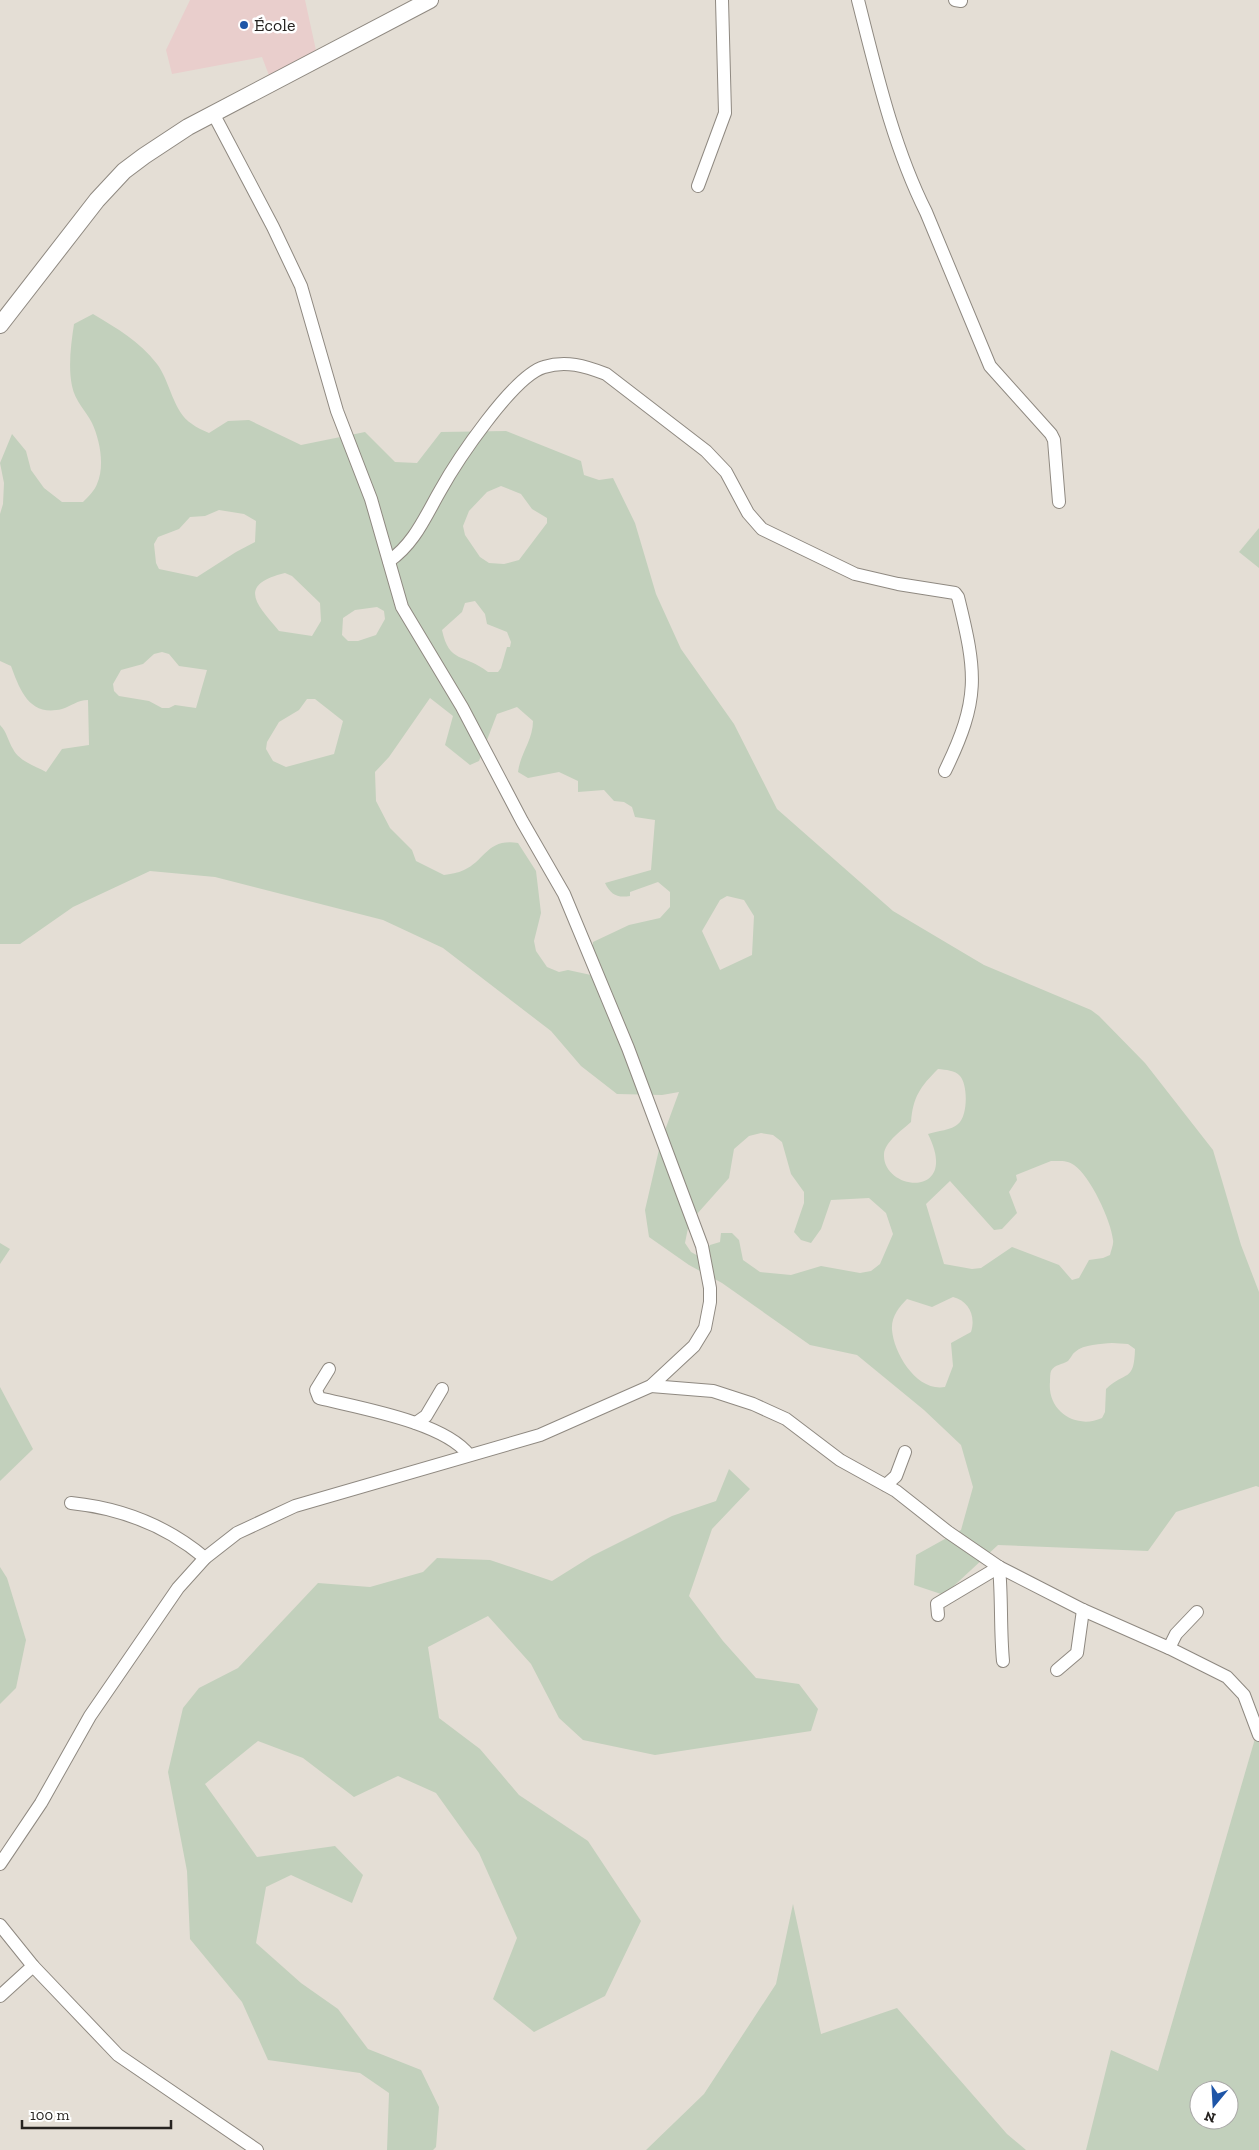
<svg xmlns="http://www.w3.org/2000/svg" width="1259" height="2150" viewBox="0 0 1259 2150" font-family="'Zilla Slab',serif">
<style>
.education{fill:#e9cecc}
.green{fill:#c2d0bc;fill-rule:evenodd}
.lines{fill:none;stroke-linecap:round;stroke-linejoin:round}
.minor-casing{stroke:#8f8981;stroke-width:14}
.major-casing{stroke:#8f8981;stroke-width:18}
.minor{stroke:#fff;stroke-width:12}
.major{stroke:#fff;stroke-width:16}
.poi-dot{fill:#1e55a7;stroke:#fff;stroke-width:2}
.labels{text-anchor:middle;stroke-width:5;stroke-linejoin:round;paint-order:stroke}
.poi-label{font-size:18px;fill:#262320;stroke:#fff;text-anchor:start}
</style>
<rect width="100%" height="100%" fill="#e4ded5"/>
<!-- education -->
<path class="education" d="M190,0H305L317,55L270,78L262,57L172,74L166,50Z"/>
<!-- green -->
<g class="green">
<path d="M93,314C118,329 139,341 157,364C170,381 173,412 192,424C197,428 203,430 209,433L228,421L249,420L301,445L365,432L395,462L417,463L441,432L506,431L581,461L584,475L599,480L613,478L635,523L656,594L681,649L734,724L777,809L893,911L984,965L1091,1010L1099,1016L1145,1063L1213,1150L1241,1245L1259,1292V1487L1256,1486L1176,1512L1148,1551L998,1545L944,1595L914,1585L916,1555L961,1530L973,1487L961,1445L924,1410L857,1355L810,1345L722,1283L689,1265L649,1237L645,1210L661,1141L679,1092L662,1095L617,1094L581,1066L551,1031L443,948L383,920L215,877L150,871L73,907L20,944H0V725C7,732 8,741 13,749C19,761 35,766 46,772L62,749L89,745L88,700C77,700 72,706 62,709C29,717 20,690 11,666L0,661V514L3,504L4,483L0,463L12,434L26,451L31,470L44,488L62,502H83C88,497 95,490 97,484C105,466 100,440 92,423C86,411 75,401 72,386C68,366 71,344 74,324ZM501,486L521,494L532,509L547,518V523L519,560L504,564L489,563L480,557L465,535L463,526L469,511L487,492ZM219,510L244,514L256,521L255,542L236,552L197,577L159,569L156,563L154,544L158,537L179,529L190,517L205,516ZM285,573L292,576L320,603L321,621L312,636L279,631C257,605 236,585 285,573ZM475,601L485,614L487,624L507,632L511,642L510,647H507L501,668L498,672H488C464,653 449,664 442,630L462,612L465,603ZM377,607L384,611L385,619L376,635L358,641H348L342,635L343,618L355,610ZM162,652L169,654L179,666L207,670L196,708L175,705L169,708H162L149,701L119,696L114,691L113,684L121,670L143,664L154,654ZM430,698L453,716L445,745L470,765L479,761L497,714L517,707L533,721C533,740 520,754 518,772L528,778L559,772L578,781V792L604,790L614,801L624,802L632,807L635,817L655,820L651,870L605,883C611,895 617,898 630,896V892L658,882L670,892V907L660,918L629,925L593,942L591,975L568,970L559,972L547,967L536,951L534,941L541,913L536,871L518,843C487,838 485,861 464,870C458,873 450,874 444,875L416,861L412,850L390,828L376,801L375,772L389,757ZM307,699H315L343,721L334,754L286,767L273,761L266,749L267,742L279,722L299,710ZM727,896L744,900L754,916L752,955L720,970L702,931L720,900ZM938,1069C946,1070 955,1070 960,1076C968,1085 968,1116 958,1124C952,1130 937,1131 928,1134C961,1200 882,1191 884,1154C885,1142 902,1130 911,1122C913,1097 920,1087 938,1069ZM761,1133L773,1135L782,1142L791,1174L804,1192V1203L794,1232L801,1240L811,1243L821,1229L831,1200L869,1198L886,1213L893,1234L880,1264L871,1271L860,1273L821,1266L791,1275L760,1272L743,1260L739,1240L732,1233H721L720,1242L710,1245L700,1257L691,1252L685,1243L689,1223L729,1178L734,1149L749,1136ZM1051,1161C1059,1161 1068,1160 1074,1165C1090,1176 1111,1220 1113,1240C1114,1244 1111,1250 1110,1255L1103,1258L1089,1260L1079,1278L1072,1280L1059,1265L1012,1247L981,1268L972,1269L944,1264L926,1204L950,1181L994,1230L1002,1229L1017,1213L1009,1192L1017,1180L1016,1175ZM953,1297C969,1301 976,1316 971,1332L951,1343L953,1366L945,1387C917,1392 894,1354 892,1330C891,1317 899,1307 907,1299L932,1307ZM1112,1343L1128,1344L1135,1349C1134,1383 1126,1370 1106,1389L1105,1412L1102,1418C1076,1430 1047,1411 1050,1382C1050,1379 1050,1374 1051,1371C1055,1364 1062,1365 1068,1361C1071,1358 1072,1354 1075,1352C1084,1344 1101,1344 1112,1343Z"/>
<path d="M1259,528V568L1239,552Z"/>
<path d="M0,1243L10,1249L0,1264Z"/>
<path d="M0,1387L33,1449L0,1481Z"/>
<path d="M729,1469L750,1489L712,1529L689,1596L723,1641L756,1678L799,1684L818,1709L811,1731L655,1755L583,1740L559,1718L531,1664L488,1616L428,1647L439,1718L480,1749L519,1795L588,1841L641,1921L605,1996L534,2032L493,1999L517,1938L479,1853L436,1793L398,1776L354,1797L303,1758L258,1741L205,1784L257,1857L335,1846L363,1875L352,1903L291,1875L266,1887L256,1943L301,1983L338,2009L368,2049L421,2070L439,2107L436,2147L433,2150H387L389,2093L360,2073L268,2060L242,2002L190,1939L187,1871L168,1772L183,1708L199,1688L238,1668L318,1583L370,1587L423,1572L437,1558L490,1560L552,1581L592,1556L672,1516L716,1501Z"/>
<path d="M0,1567L7,1578L26,1640L16,1688L0,1704Z"/>
<path d="M1259,1725V2150H1086L1111,2050L1158,2071ZM1199,2090H1229V2120H1199Z"/>
<path d="M793,1904L821,2034L897,2008L1007,2134L1026,2150H646L704,2094L776,1984Z"/>
</g>
<g class="lines">
<defs>
<g id="minor">
<path d="M858,0C876,71 893,146 926,212L990,366L1051,434L1054,440L1059,502"/>
<path d="M955,0L961,1"/>
<path d="M698,186L725,113L722,0"/>
<path d="M389,561C414,544 425,517 440,491C456,462 513,376 544,367C566,360 585,366 606,374L706,451L726,472L748,513L762,529L855,574L898,584L955,593L958,597C977,674 980,699 945,771"/>
<path d="M329,1369L316,1390L319,1398C359,1408 444,1422 469,1455"/>
<path d="M651,1386L713,1391L753,1404L786,1419L840,1460L896,1491L948,1532L999,1567L1083,1610L1169,1648L1227,1677L1244,1695L1259,1735"/>
<path d="M416,1423L426,1416L442,1389"/>
<path d="M886,1485L896,1476L905,1452"/>
<path d="M71,1503C120,1508 167,1526 205,1558"/>
<path d="M999,1567C1002,1598 1000,1629 1003,1661"/>
<path d="M938,1615L937,1604L999,1567"/>
<path d="M1169,1648L1176,1634L1197,1612"/>
<path d="M1057,1670L1077,1653L1083,1610"/>
<path d="M0,1864L41,1803L90,1716L178,1588L205,1558L237,1533L295,1506L540,1435L651,1386L694,1346L705,1328L710,1302V1288L702,1246L628,1048L564,894L522,821L462,707L402,607L371,499L337,411L301,286L273,227L214,115"/>
<path d="M0,1925L33,1966L118,2055L257,2150"/>
<path d="M0,1996L33,1966"/>
</g>
<path id="major" d="M0,325L97,200L124,171L144,156L188,127L430,0"/>
</defs>
<!-- minor casing -->
<use href="#minor" class="minor-casing"/>
<!-- major casing -->
<use href="#major" class="major-casing"/>
<!-- minor -->
<use href="#minor" class="minor"/>
<!-- major -->
<use href="#major" class="major"/>
</g>
<!-- markers -->
<circle class="poi-dot" cx="244" cy="25" r="5"/>
<g class="labels">
<!-- poi labels -->
<g class="poi-label">
<text x="254" y="31">École</text>
</g>
</g>
<!-- north arrow -->
<g transform="translate(1214 2105) rotate(198)"><circle r="24" fill="#ffffff" stroke="#a8a7a6"/>
<path d="M0-4L9 19L0 12L-9 19Z" fill="#1e55a7"/>
<text y="-8" font-size="14" font-weight="bold" text-anchor="middle" fill="#262320">N</text>
</g>
<!-- scale -->
<path d="M22 2120v8h149v-8" fill="none" stroke="#262320" stroke-width="2.5"/>
<text x="30" y="2120" font-size="15" fill="#262320" stroke="#ffffff" stroke-width="4" paint-order="stroke">100 m</text>
</svg>
